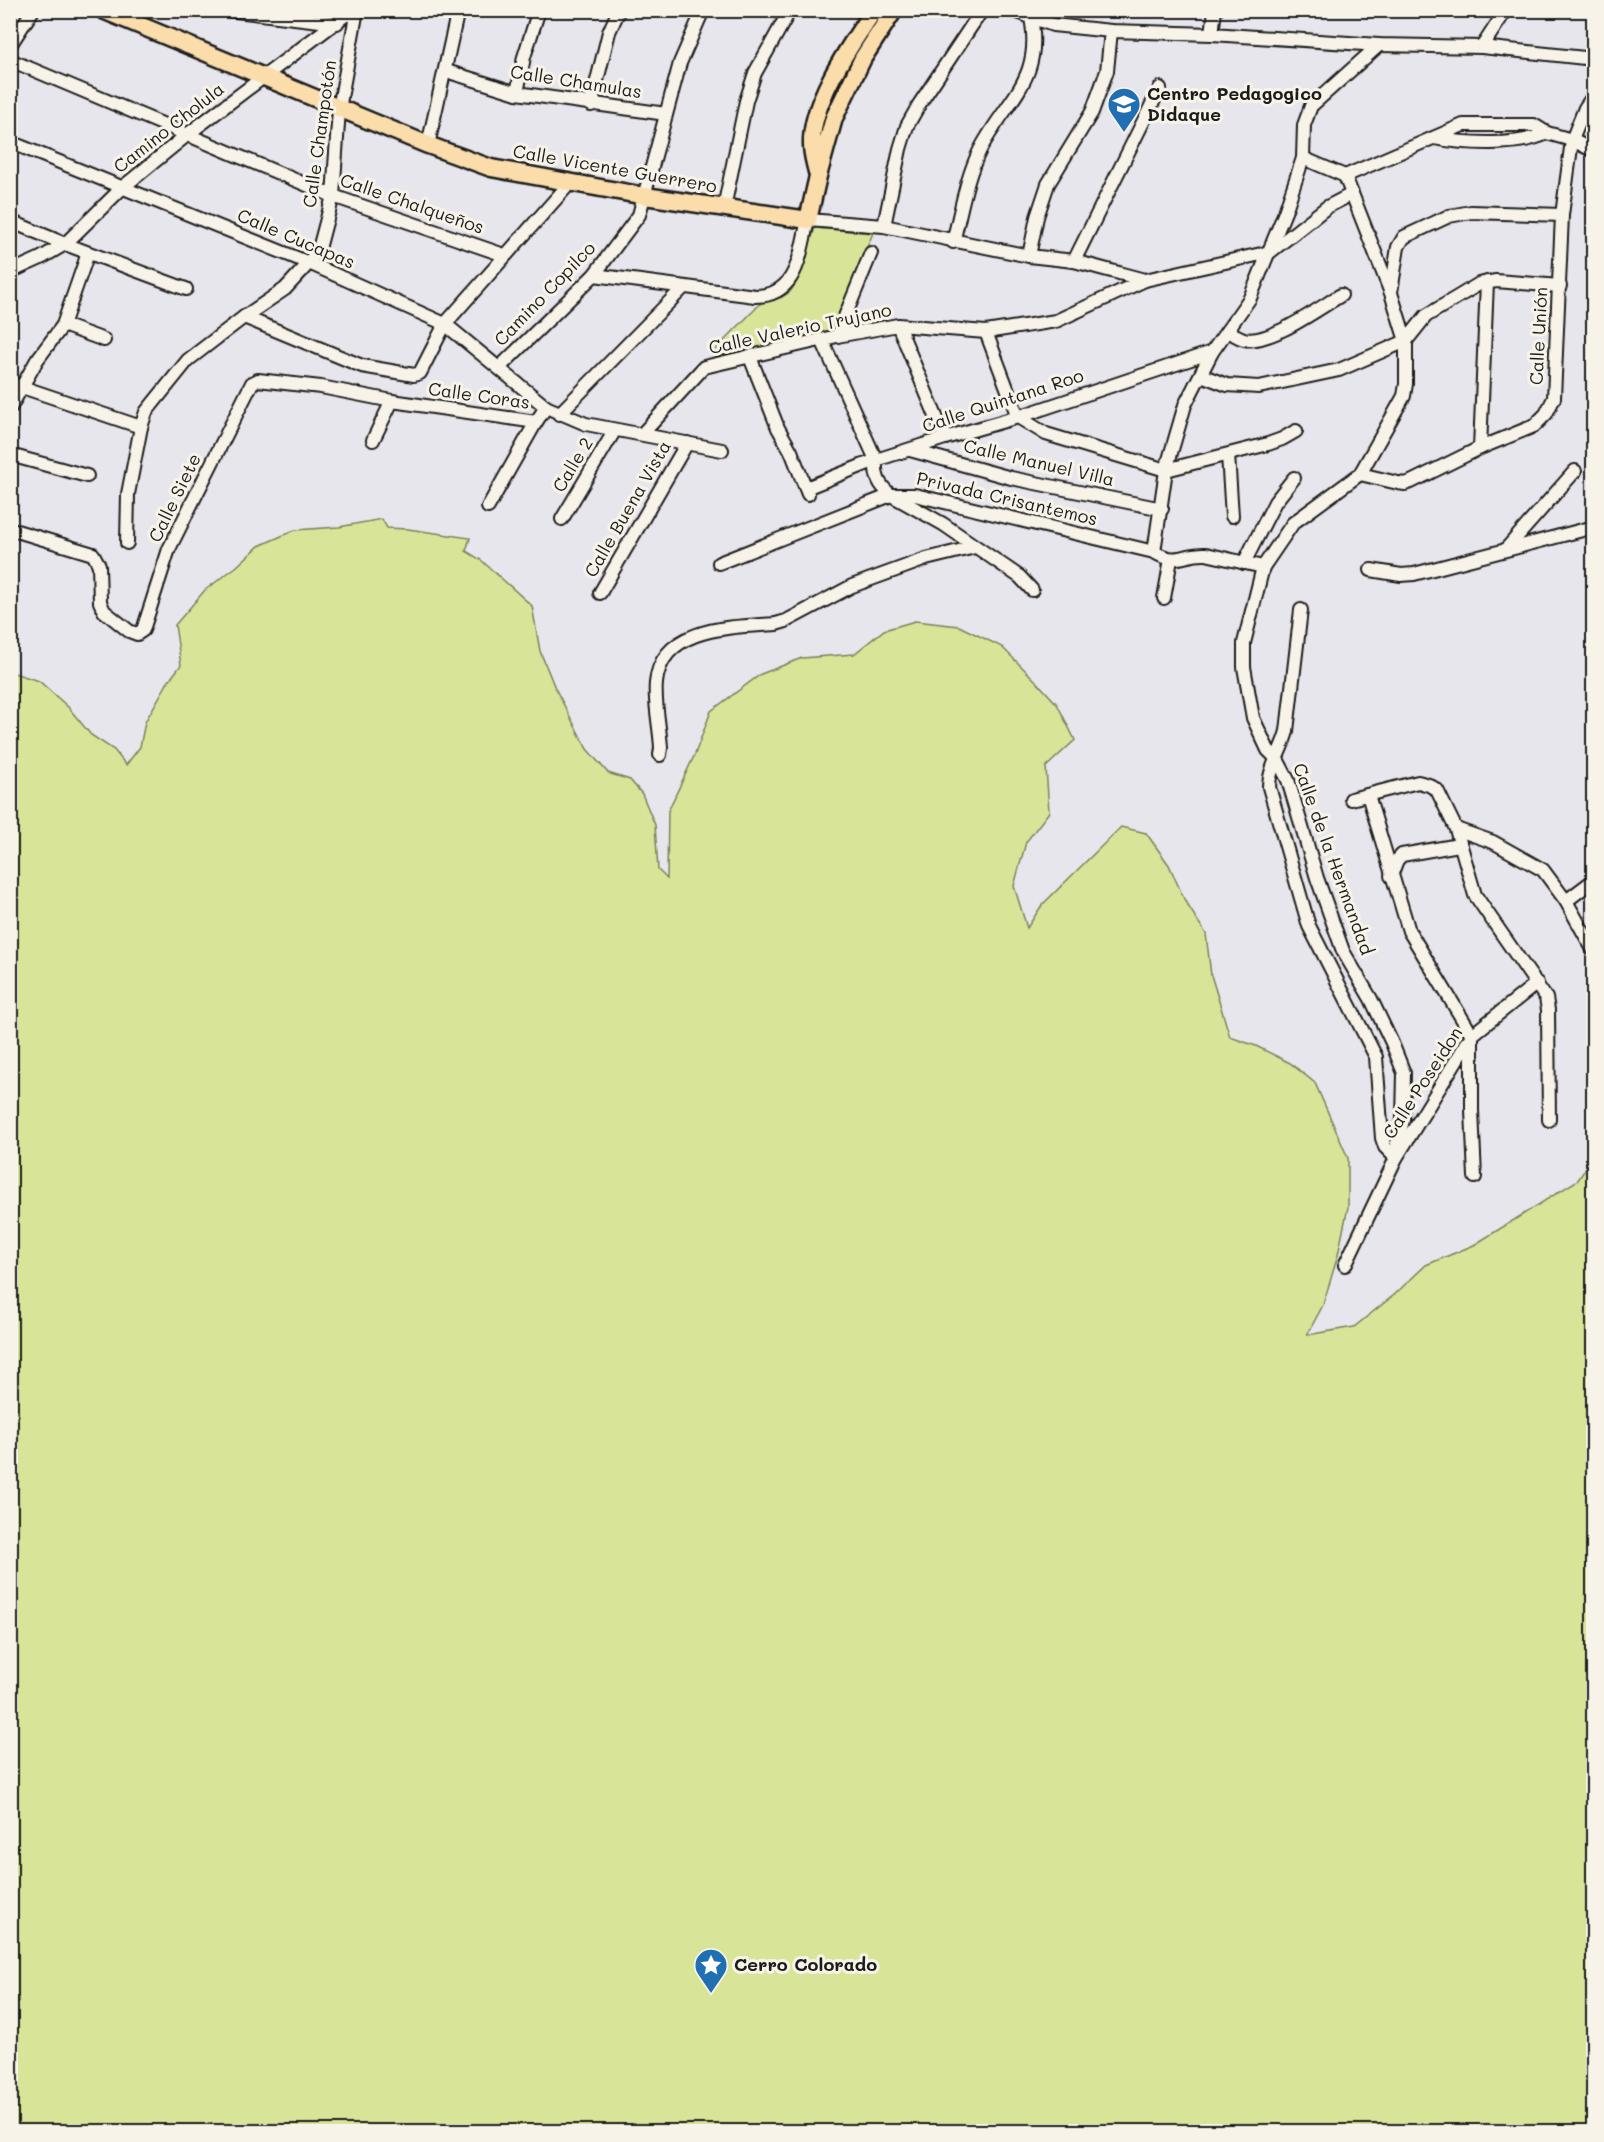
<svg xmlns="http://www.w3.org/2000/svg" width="1604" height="2142" viewBox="0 0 1604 2142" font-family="Mali,sans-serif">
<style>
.green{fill:#d8e598;stroke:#7a805a;stroke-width:1.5}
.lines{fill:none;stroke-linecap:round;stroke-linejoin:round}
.minor-casing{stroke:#1c1c1c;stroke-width:16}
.major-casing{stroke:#1c1c1c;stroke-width:21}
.minor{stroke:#f7f3e8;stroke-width:12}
.major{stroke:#faddab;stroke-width:16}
.labels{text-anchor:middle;stroke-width:6;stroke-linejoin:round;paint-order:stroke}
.street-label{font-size:18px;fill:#1c1c1c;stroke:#f7f3e8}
.poi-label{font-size:18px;font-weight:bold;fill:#1c1c1c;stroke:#f7f3e8;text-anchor:start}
</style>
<rect width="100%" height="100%" fill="#e8e6ed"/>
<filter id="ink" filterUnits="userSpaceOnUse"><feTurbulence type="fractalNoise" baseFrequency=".0167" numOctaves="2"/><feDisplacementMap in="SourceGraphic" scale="12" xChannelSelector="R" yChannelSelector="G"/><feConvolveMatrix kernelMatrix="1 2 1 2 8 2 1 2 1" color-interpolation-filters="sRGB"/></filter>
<g filter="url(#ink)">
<!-- green -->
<g class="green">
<path d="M815,228L873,233L833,329C798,339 748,355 712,353L761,303L782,297L790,292L796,283Z"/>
<path d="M382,519L387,528L408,529L470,538L466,551L481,560L532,606L540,651L555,688L587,749L608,773L630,780L642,794L655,825L658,870L667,879L668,811L695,754L711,711L761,674L802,658L854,654L884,630L915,621L959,626L1002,647L1035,680L1057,704L1075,740L1046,767L1049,812L1026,842L1014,886L1027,928L1042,905L1121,827L1146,833L1169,865L1185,901L1206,934L1211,975L1230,1037L1256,1046L1290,1063L1315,1083L1348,1158V1207L1338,1255L1323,1305L1307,1335L1354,1327L1394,1295L1426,1265L1474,1245L1578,1180L1593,1157V2131H11V676L14,673L39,681L68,707L91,735L114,750L126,765L140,747L145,722L168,682L181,665L175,625L205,590L236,567L259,546L295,530L339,527Z"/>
</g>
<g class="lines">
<defs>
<g id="minor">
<path d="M227,10L337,23"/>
<path d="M1012,10L1053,25L1111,31L1212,34L1379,45L1482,47L1594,59"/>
<path d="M1212,34L1215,10"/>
<path d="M10,45L33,10"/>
<path d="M1482,47L1506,10"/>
<path d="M10,60L333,196L504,255"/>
<path d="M446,71L517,93L666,114"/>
<path d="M517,93L524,57L539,10"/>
<path d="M591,105L609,32L619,10"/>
<path d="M1434,138C1465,144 1518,147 1547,133"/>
<path d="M10,142L309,263L445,324L546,407"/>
<path d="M428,145L458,10"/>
<path d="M1303,158L1345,176L1391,293L1406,341V384L1404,396L1360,474L1293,523L1263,567L1244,643V667L1253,718L1268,750L1277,759L1288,780L1317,878L1343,951L1371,999L1392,1043L1404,1073L1403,1120L1397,1143L1400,1151"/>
<path d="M1345,176L1463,125H1534L1547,133L1572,140L1594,151"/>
<path d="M724,208L746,101L755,73L790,10"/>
<path d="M10,221L65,244L186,289"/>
<path d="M884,226L900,149L907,126L920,103L982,10"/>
<path d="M953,242C961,211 966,178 980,150C1007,98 1045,79 1030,13"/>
<path d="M1029,256L1037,217L1048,184L1092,112L1107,71L1111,31"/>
<path d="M1074,261L1160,88"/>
<path d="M10,272L41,258L65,244L122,188L188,134L352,10"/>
<path d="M594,275L755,296C798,296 800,253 808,220L884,226L1029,256L1074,261L1145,280"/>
<path d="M1391,292L1398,247L1404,237L1449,216L1471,212L1562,215"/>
<path d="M244,317L362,366L414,375L420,373L445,324L570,183"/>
<path d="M63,325L104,340"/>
<path d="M898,325L945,438"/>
<path d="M1227,331C1232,333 1238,337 1244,339C1269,345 1319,308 1341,295"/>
<path d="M986,332L1018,417L1046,434L1166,470L1268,444L1282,439L1296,431"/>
<path d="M837,336L871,253"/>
<path d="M822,340L876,460C875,477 879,485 891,495L943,524L1020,577L1032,590"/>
<path d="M750,357L778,428L791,451L808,494"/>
<path d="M499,368L594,275L639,215L680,63L703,10"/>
<path d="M1201,375L1227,385L1259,387L1339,370L1406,341L1426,316L1479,284L1496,281L1560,286"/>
<path d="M10,383L141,427"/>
<path d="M10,408L37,360L63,325L88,253"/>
<path d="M559,414L684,287"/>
<path d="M642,434L704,367L837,336L898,325L986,332L1056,321L1145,280L1270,252L1327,207L1352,194"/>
<path d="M373,440L392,401"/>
<path d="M1480,448L1487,282"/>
<path d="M910,450L1011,478L1162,509"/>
<path d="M10,455L87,476"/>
<path d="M1228,455L1232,516"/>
<path d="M1360,474L1398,483L1405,484L1411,482L1480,448L1534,426L1546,414L1554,398L1562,215L1572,140L1585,108L1594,95"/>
<path d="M806,488L876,460L945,438L1018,417L1212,352"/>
<path d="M488,507L536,422"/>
<path d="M562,519L615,430"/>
<path d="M10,529L93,554L99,565L100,602L104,611L129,631L137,634L143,630L169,549L252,383L258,380L321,387L392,401L536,422L546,407L586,424L722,450"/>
<path d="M127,543L128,494L141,427L146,412L188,360L244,317L285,289L309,263L320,245L333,196L339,109L357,10"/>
<path d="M1507,548L1575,471"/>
<path d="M1154,552L1166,470L1185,405L1212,352L1250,298L1285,212L1303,158L1304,125L1311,106L1379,45"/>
<path d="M719,563L891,495H915L1154,552C1178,566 1183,553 1206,554L1263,567"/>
<path d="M1244,563L1275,502L1294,478"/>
<path d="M1371,570L1401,575L1414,574L1594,527"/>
<path d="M600,593L687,443"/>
<path d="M1164,598L1171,559"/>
<path d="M1301,610L1287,731C1282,751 1269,767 1269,787L1309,926L1376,1057L1382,1138L1385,1147L1396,1158"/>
<path d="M660,755L661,748C660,727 654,703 656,683C661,626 733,627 776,624L786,621L852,586L926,559L975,547"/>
<path d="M1368,795L1409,931L1472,1035V1110L1475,1177"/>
<path d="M1351,799L1418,782L1429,785L1437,790L1456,829L1475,895L1546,998L1548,1010L1549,1120"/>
<path d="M1456,829L1493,842L1543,870L1566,901L1594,951"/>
<path d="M1391,876L1397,860L1402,855L1459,845"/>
<path d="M1566,901L1594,880"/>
<path d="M1345,1265L1396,1158L1472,1035L1537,983"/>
</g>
<g id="major">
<path d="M103,10L428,145L491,168L645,196L808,220L818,176L834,118L863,58L894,10"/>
<path d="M817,172C815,163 812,154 812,145C810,102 851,44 874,10"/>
</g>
</defs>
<!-- minor casing -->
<use href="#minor" class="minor-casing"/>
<!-- major casing -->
<use href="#major" class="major-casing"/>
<!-- minor -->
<use href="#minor" class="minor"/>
<!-- major -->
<use href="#major" class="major"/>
</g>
</g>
<!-- icons -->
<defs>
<symbol id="school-pin" viewBox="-11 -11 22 30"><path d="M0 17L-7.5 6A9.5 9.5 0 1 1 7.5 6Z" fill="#1f6fb2" stroke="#f7f3e8"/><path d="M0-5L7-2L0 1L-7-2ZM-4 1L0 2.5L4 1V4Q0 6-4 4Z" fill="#fff"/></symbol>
<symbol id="sight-pin" viewBox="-11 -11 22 30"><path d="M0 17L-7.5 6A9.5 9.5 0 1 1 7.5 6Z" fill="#1f6fb2" stroke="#f7f3e8"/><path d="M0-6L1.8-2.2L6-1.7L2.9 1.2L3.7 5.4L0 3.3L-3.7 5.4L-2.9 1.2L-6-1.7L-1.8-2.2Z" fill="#fff"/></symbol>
</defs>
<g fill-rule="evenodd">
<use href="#school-pin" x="1105" y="85" width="38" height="52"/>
<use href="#sight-pin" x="692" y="1946" width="38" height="52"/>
</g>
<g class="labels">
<!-- street labels -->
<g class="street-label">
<text transform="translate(576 82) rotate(9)" y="6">Calle Chamulas</text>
<text transform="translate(169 128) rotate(-38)" y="6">Camino Cholula</text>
<text transform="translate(320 134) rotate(-82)" y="6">Calle Champotón</text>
<text transform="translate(615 169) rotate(10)" y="6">Calle Vicente Guerrero</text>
<text transform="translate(412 204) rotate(19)" y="6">Calle Chalqueños</text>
<text transform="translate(296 239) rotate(23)" y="6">Calle Cucapas</text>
<text transform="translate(545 294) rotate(-46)" y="6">Camino Copilco</text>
<text transform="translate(800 329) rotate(-12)" y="6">Calle Valerio Trujano</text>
<text transform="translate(1539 336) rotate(-87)" y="6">Calle Unión</text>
<text transform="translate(479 396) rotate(8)" y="6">Calle Coras</text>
<text transform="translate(1003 401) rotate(-18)" y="6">Calle Quintana Roo</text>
<text transform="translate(1039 463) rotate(13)" y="6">Calle Manuel Villa</text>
<text transform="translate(573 465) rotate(-59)" y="6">Calle 2</text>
<text transform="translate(175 498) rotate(-64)" y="6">Calle Siete</text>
<text transform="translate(1007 499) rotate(13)" y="6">Privada Crisantemos</text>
<text transform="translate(628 509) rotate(-60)" y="6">Calle Buena Vista</text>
<text transform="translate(1333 859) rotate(70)" y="6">Calle de la Hermandad</text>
<text transform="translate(1423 1083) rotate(-57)" y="6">Calle Poseidon</text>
</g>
<!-- poi labels -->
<g class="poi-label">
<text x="1147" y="100">Centro Pedagogico<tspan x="1147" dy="21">Didaque</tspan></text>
<text x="734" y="1971">Cerro Colorado</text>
</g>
</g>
<!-- margin -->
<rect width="1604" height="2142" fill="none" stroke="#f7f3e8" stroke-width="36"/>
<rect x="18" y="18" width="1568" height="2106" fill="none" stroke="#1c1c1c" stroke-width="2" filter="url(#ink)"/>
</svg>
